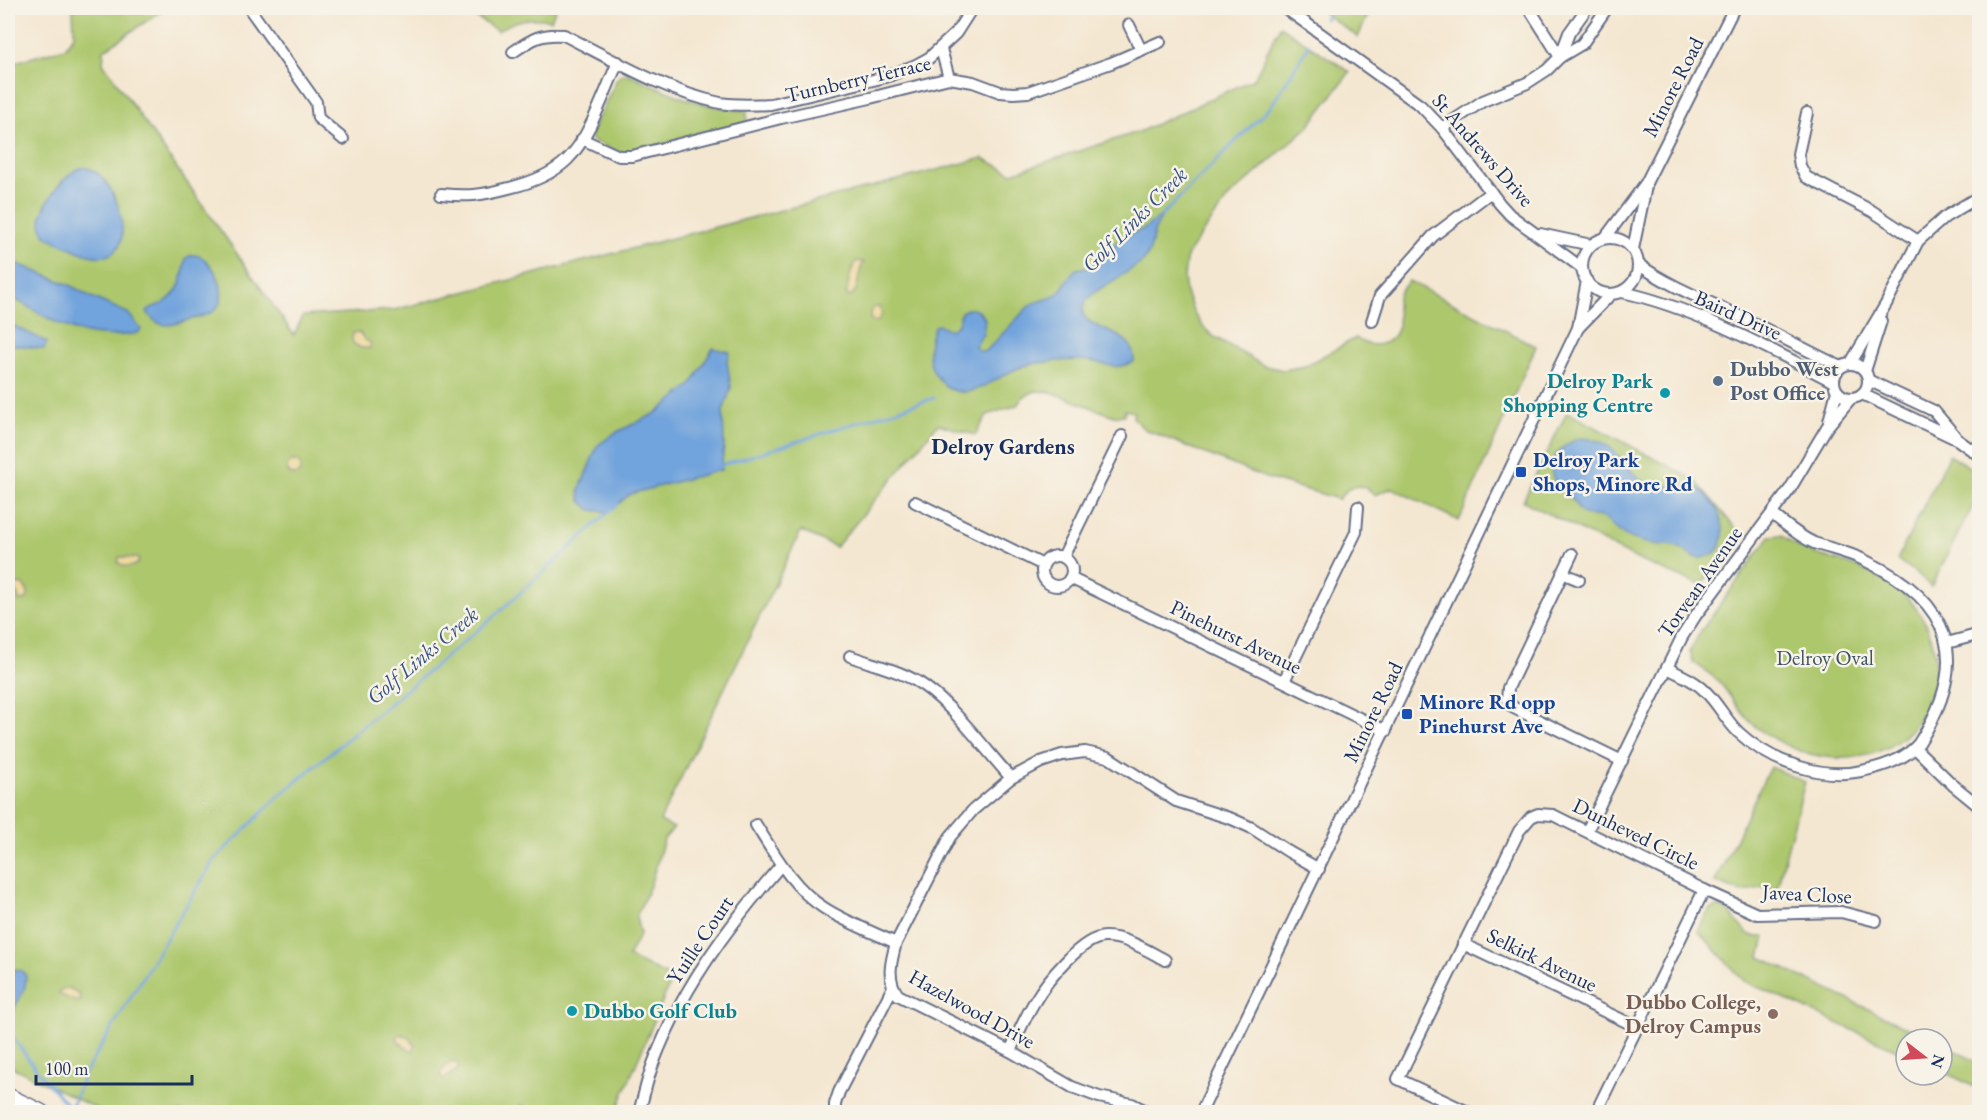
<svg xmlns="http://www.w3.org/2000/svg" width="1987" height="1120" viewBox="0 0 1987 1120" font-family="'EB Garamond',serif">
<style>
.green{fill:#adc76d;stroke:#647b66;stroke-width:1.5}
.sand{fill:#eeda9e;stroke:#84847e;stroke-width:1.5}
.water{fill:#71a3dc;stroke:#46699d;stroke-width:1.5}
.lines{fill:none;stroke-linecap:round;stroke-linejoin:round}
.stream{stroke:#71a3dc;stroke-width:3}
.minor-casing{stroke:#676f86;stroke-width:14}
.highway-casing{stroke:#676f86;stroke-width:18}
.minor{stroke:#fff;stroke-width:10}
.highway{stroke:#fff;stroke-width:15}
.service-dot{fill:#5c6f8a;stroke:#f7f3e8;stroke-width:2}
.culture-dot{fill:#0f9aa8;stroke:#f7f3e8;stroke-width:2}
.transit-dot{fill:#1a4fb4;stroke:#f7f3e8;stroke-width:2}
.education-dot{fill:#8d6e63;stroke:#f7f3e8;stroke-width:2}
.labels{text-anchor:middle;stroke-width:5;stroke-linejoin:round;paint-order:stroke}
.street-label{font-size:21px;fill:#1b2f5e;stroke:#f7f3e8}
.service-label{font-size:21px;font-weight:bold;fill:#4e5e75;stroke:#f7f3e8;text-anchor:start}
.culture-label{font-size:21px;font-weight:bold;fill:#0d838f;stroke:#f7f3e8;text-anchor:end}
.transit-label{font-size:21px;font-weight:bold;fill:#164399;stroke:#f7f3e8;text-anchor:start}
.park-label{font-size:21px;fill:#405562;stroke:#f7f3e8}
.education-label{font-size:21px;font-weight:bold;fill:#785e54;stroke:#f7f3e8;text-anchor:end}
.water-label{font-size:22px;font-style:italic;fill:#355284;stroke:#f7f3e8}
.neighbourhood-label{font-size:22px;font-weight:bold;fill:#1b2f5e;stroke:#f7f3e8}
</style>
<rect width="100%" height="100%" fill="#f7f3e8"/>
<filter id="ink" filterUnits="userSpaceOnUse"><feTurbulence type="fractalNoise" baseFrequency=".0167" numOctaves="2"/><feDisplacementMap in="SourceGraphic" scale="12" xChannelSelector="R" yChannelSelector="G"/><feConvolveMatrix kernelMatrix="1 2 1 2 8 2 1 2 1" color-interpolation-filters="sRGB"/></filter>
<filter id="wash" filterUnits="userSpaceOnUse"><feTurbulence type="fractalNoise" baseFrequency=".008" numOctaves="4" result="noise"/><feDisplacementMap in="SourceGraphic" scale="24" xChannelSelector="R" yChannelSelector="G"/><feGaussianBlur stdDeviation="1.35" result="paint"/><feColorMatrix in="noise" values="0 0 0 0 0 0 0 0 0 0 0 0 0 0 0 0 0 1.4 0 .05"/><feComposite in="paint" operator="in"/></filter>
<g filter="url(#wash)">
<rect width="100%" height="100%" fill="#f4e7d1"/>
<!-- green -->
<g class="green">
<path d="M73,8H166L104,50L103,63L294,335L303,316L394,310L983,158L1012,173L1141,131L1254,79L1280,26L1350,72L1309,126L1228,198L1190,250L1186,260L1184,277L1186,293L1194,313L1204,328L1213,336L1264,366L1284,370L1305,366L1356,338C1371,350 1394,346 1398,325C1400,316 1394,306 1398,296C1400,290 1405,286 1409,281L1536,346L1459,521L1392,488L1375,495C1363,482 1348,484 1339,499L1266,478L1144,429L1133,417L1134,412L1125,410L1124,415L1114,416L1051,392L1035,391L1023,397L1017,405L987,415L975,435L938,424L836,547L801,531L660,821L674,828L664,839L650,886L636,917L640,934L628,957L672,978L616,1112H535L521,1106L517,1112H103L8,1065V64L65,48L74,35Z"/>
<path d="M461,8H556L551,20C530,17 515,19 498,31Z"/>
<path d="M1317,8H1371L1358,37Z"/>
<path d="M622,74H629C671,94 700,107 747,111V124L623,154L591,140V133L617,79Z"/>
<path d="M1567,412L1695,480L1740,534L1701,585L1643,562L1523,501Z"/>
<path d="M1949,455L1979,473V495L1958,534L1931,587L1916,572L1897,560Z"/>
<path d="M1781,535C1805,554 1815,553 1842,562C1868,570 1898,585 1915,607C1935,632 1941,667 1930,697C1901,775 1811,771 1755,726C1741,714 1733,699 1721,684C1713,675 1703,669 1693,662L1690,651L1701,631L1770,536Z"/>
<path d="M1770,767L1805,782L1776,892L1765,887L1741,892L1715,882Z"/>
<path d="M1719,906C1742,915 1737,939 1765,937L1760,957L1931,1039H1906V1054L1744,981L1698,931L1709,910Z"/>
<path d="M1942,1044L1979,1063V1089L1942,1071Z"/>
</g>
<!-- sand -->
<g class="sand">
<path d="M857,261L864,262C856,274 861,289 850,297L847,295C847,286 851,267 857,261Z"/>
<path d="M875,307H879L882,314L878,321L875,322L870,319L871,310Z"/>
<path d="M359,332L365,340L371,343L370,348H361L354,344L352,341L353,333Z"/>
<circle cx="294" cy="468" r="7"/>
<path d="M119,557L138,558L139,562C134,568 124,568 118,562Z"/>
<path d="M19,584C25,585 29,591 28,598L22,601H19L18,594L15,590L16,585Z"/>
<path d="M69,988L79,994L80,1001H75L58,994L62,989Z"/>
<path d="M401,1034L410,1038L415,1046L414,1050L411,1051L398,1041L397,1037Z"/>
<path d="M450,1062H455L458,1064V1069L446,1078L443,1079L440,1073Z"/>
</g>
<!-- water -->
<g class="water">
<path d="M79,168C82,168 85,167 88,168C122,178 150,285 73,249C64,244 51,241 44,234C42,230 41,225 41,221C42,203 64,176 79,168Z"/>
<path d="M1163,214L1154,232L1150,251L1143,262L1095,292C1057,325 1117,327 1129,344C1133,349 1134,356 1134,362C1111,371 1111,364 1089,361C1077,359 1052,361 1038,363C1031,364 1023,366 1016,369C991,380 962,409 938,378C925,362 928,345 934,326L939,325L951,330L958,324L961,312C971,306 979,309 985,319L983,334L975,346L978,351H986L1030,305C1039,299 1050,301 1058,293C1065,286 1068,276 1076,269L1089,267L1096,262L1119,240L1145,228Z"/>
<path d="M192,255C203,255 208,262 214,270C221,281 226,300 215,310C209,316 196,318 188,320C180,323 169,326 161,324C154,322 150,317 147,311C152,306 159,306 165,302C181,291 183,276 186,258Z"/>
<path d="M8,260L70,285L91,297L128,313L141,329L138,333C82,344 53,321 8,295Z"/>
<path d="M8,323L47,342L44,349L8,344Z"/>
<path d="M713,348L730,352L727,361L731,388L723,411L724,447L721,470L630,494L609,512L591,510L581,501L579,491L597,446L615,433L656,413L691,385Z"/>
<path d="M1581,438C1621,440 1617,466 1646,483C1661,491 1683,480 1700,490C1722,503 1738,552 1702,558C1690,559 1687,550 1678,547C1674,545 1668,545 1664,545C1647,544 1631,541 1617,530C1612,527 1609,522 1603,518C1597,515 1588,517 1582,513C1577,509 1575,502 1571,498C1564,491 1556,486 1553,477C1545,458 1565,443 1581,438Z"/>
<path d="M8,968L22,971L26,976L25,987L8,1022Z"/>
</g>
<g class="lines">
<!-- stream -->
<g class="stream">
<path d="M1325,19L1331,8"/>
<path d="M1160,217L1271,106L1309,45"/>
<path d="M719,466L934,398"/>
<path d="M8,1031L38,1072L71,1109"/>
<path d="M70,1112L83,1076L214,860L280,795L489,621L618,504"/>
</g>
</g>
</g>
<g filter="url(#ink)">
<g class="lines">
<defs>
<g id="minor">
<path d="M249,8L316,102L318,118L343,139"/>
<path d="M1285,8L1421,106L1442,128L1500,204L1510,215L1582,268"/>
<path d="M1529,8L1560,57"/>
<path d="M1129,25L1141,50"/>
<path d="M941,49L949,78"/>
<path d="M513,52C532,39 541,33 564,35C613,60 667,92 720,103C737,106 754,105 771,104L886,77L916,65L929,58L956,33L972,8"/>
<path d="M1560,57L1569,33L1587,8"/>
<path d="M1807,113L1798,154L1800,166L1806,177L1872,211L1918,241"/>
<path d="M1442,128L1483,101L1527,83L1547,70L1560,57L1582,44L1607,8"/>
<path d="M582,139L619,156H632L781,118L870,98L949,78L973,82L1000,92L1013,93L1028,92L1111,63L1160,42"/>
<path d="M441,194C470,197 482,195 509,188C530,183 551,175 567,160C589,139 605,91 618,62"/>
<path d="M1540,234L1591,245"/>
<path d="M1605,238L1646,183L1734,8"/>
<circle cx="1610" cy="266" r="28"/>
<path d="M1633,249L1646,186"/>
<path d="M1638,264C1669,286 1703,299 1737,315C1772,332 1806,350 1841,367"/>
<path d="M1622,292C1693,307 1768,348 1834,382"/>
<path d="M1372,321L1380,296L1433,236L1491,192"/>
<path d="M1578,328L1611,294"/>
<circle cx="1851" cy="381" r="17"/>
<path d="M1850,364L1886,304L1918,241L1945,217L1980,196"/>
<path d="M1865,371L1881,321"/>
<path d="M1868,380L1934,411L1955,436"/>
<path d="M1862,394L1958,440L1980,456"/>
<path d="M1829,421L1837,391"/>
<path d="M915,502L1043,565"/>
<path d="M1572,554L1508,688L1507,701L1514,708L1622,761"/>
<circle cx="1057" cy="571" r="15"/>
<path d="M1063,557L1122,436"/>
<path d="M1562,573L1579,580"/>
<path d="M1070,578L1386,731"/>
<path d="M1947,643L1973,636"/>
<path d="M850,656C874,665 903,671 924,686C954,707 986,750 1011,778"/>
<path d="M1667,668C1681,675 1696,681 1706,692C1718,704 1726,720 1738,732C1770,762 1823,781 1866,770C1884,766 1907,758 1919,743C1971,662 1953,602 1866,561C1849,552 1831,549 1814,543C1798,536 1785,524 1772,514"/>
<path d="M1284,681L1356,532L1358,507"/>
<path d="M1915,748L1953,785L1980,807"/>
<path d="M756,825C775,855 794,889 824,908C846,922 872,932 896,943"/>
<path d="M1587,831L1682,637L1696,615L1790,489L1827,427L1851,398"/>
<path d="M1704,890L1757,914L1841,912L1876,921"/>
<path d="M1463,944L1637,1027"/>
<path d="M1010,1051C1018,1034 1025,1017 1035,1001C1046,982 1082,937 1105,937C1127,937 1146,950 1165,960"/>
<path d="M639,1112C644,1096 647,1080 653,1064C681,989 729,925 781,865"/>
<path d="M835,1112V1104L839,1092L893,987"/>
<path d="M1148,1112L1132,1104L1099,1097L1072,1087L1010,1051L898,995C886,979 891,961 896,943L950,837L973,810L1011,778L1041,762L1062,755L1085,752L1108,757L1176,801L1232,819L1252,828L1289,852L1319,869"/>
<path d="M1201,1112L1578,328L1587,281"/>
<path d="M1468,1112L1398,1079L1519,831L1531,817L1538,814L1553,815L1704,890L1596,1112"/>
</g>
<path id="highway" d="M8,1096L41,1112"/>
</defs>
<!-- minor casing -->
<use href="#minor" class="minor-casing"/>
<!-- highway casing -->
<use href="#highway" class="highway-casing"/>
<!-- minor -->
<use href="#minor" class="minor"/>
<!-- highway -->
<use href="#highway" class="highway"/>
</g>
</g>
<!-- markers -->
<circle class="service-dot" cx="1718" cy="381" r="6"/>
<g class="culture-dot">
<circle cx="1665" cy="393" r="6"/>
<circle cx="572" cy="1011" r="6"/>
</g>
<g class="transit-dot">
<rect x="1515" y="466" width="12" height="12" rx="3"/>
<rect x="1401" y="708" width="12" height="12" rx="3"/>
</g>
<circle class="education-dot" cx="1773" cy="1014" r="6"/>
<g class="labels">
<!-- street labels -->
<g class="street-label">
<text transform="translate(858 79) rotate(-13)" y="7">Turnberry Terrace</text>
<text transform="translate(1673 87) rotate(-63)" y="7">Minore Road</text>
<text transform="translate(1483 150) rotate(49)" y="7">St Andrews Drive</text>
<text transform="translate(1738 315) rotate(24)" y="7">Baird Drive</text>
<text transform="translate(1700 582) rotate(-55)" y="7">Torvean Avenue</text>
<text transform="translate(1236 637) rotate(26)" y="7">Pinehurst Avenue</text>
<text transform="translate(1373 712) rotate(-64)" y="7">Minore Road</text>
<text transform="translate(1636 834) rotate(26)" y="7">Dunheved Circle</text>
<text transform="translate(1807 894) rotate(3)" y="7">Javea Close</text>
<text transform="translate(700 940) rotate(-56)" y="7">Yuille Court</text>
<text transform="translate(1542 960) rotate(26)" y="7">Selkirk Avenue</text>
<text transform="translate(972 1009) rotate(29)" y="7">Hazelwood Drive</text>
</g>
<!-- service labels -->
<g class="service-label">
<text x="1730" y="376">Dubbo West<tspan x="1730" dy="24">Post Office</tspan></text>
</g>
<!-- culture labels -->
<g class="culture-label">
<text x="1653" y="388">Delroy Park<tspan x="1653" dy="24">Shopping Centre</tspan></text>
<text x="584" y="1018" text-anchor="start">Dubbo Golf Club</text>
</g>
<!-- transit labels -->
<g class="transit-label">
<text x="1533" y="467">Delroy Park<tspan x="1533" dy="24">Shops, Minore Rd</tspan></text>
<text x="1419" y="709">Minore Rd opp<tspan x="1419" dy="24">Pinehurst Ave</tspan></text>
</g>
<!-- park labels -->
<g class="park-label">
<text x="1825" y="665">Delroy Oval</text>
</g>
<!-- education labels -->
<g class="education-label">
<text x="1761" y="1009">Dubbo College,<tspan x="1761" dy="24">Delroy Campus</tspan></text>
</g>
<!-- water labels -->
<g class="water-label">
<text transform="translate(1134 219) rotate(-45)" y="8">Golf Links Creek</text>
<text transform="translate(422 655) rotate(-40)" y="8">Golf Links Creek</text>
</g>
<!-- neighbourhood labels -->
<g class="neighbourhood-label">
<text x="1003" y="454">Delroy Gardens</text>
</g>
</g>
<!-- margin -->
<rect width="1987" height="1120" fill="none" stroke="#f7f3e8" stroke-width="30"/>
<!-- north arrow -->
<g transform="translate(1924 1057) rotate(107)"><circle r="28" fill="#f7f3e8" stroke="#9fa5b1" stroke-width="1.5"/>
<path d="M0-4.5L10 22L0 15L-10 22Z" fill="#d1495b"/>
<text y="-9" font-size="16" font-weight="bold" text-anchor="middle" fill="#1b2f5e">N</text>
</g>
<!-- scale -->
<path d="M36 1075v9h156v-9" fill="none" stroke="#1b2f5e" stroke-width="3"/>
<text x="45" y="1075" font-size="18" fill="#1b2f5e" stroke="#f7f3e8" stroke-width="4.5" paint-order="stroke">100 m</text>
</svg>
